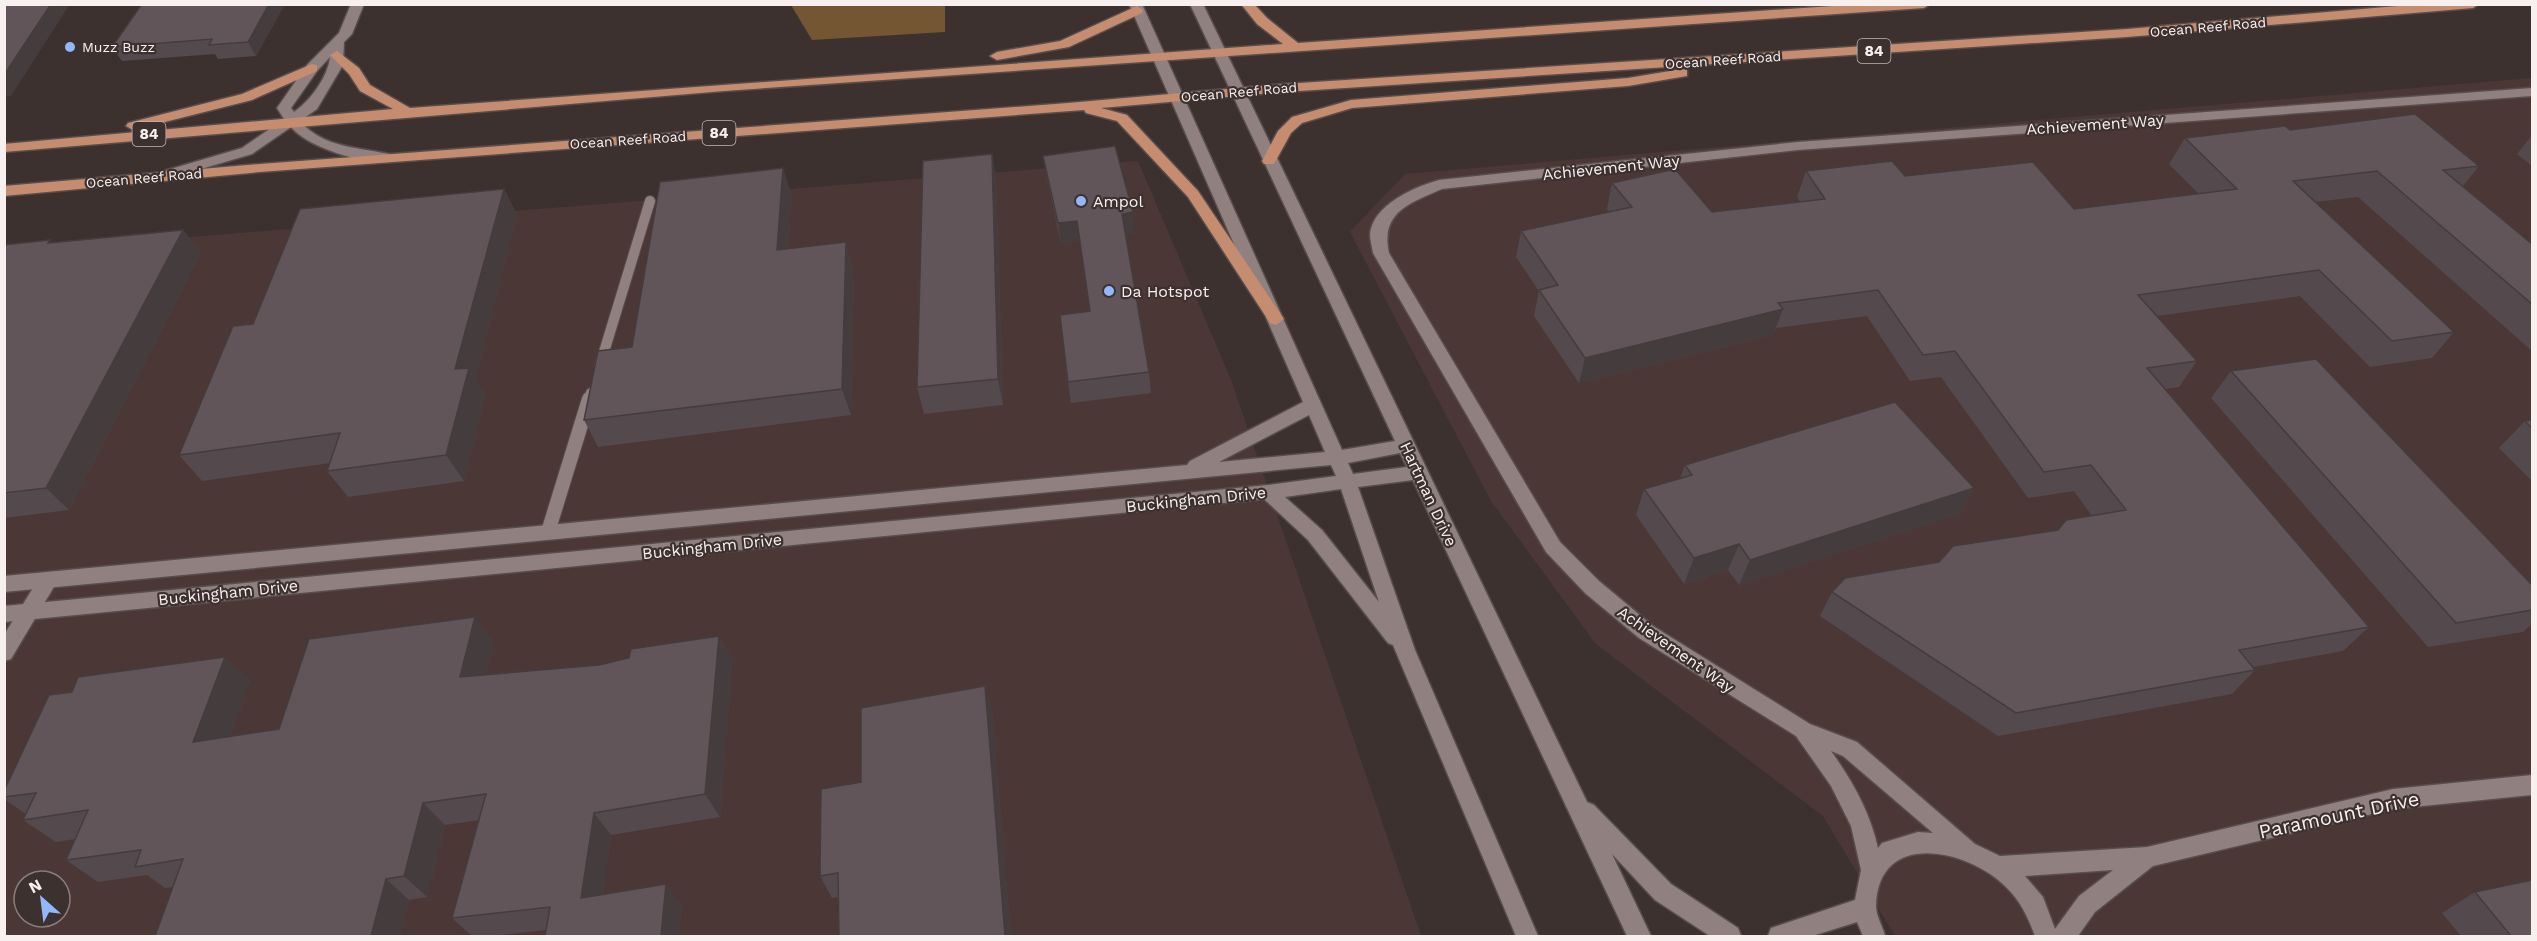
<svg xmlns="http://www.w3.org/2000/svg" width="2537" height="941" viewBox="0 0 2537 941" font-family="'Work Sans',sans-serif">
<style>
.built{fill:#4b3836;fill-rule:evenodd}
.green{fill:#745732}
.lines{fill:none;stroke-linecap:round;stroke-linejoin:round}
.lane-far1-casing{stroke:#574d4c;stroke-width:12}
.lane-casing{stroke:#574d4c;stroke-width:16}
.street-casing{stroke:#574d4c;stroke-width:3}
.secondary-casing{stroke:#574d4c;stroke-width:3}
.primary-casing{stroke:#574d4c;stroke-width:3}
.lane-far1{stroke:#908180;stroke-width:10}
.lane{stroke:#908180;stroke-width:14}
.street{fill:#908180;fill-rule:evenodd}
.secondary{fill:#908180;fill-rule:evenodd}
.primary{fill:#c58c70;fill-rule:evenodd}
.wall{fill:#54494d}
.shaded-wall{fill:#453c3e}
.building{fill:#625559;stroke:#453c3e;stroke-width:1.5}
.poi-dot{fill:#92b7fd;stroke:#3d3130;stroke-width:2}
.labels{text-anchor:middle;stroke-width:4.5;stroke-linejoin:round;paint-order:stroke}
.far-street-label{font-size:14px;fill:#f8f0ef;stroke:#3d3130}
.far-poi-label{font-size:14px;fill:#f8f0ef;stroke:#3d3130;text-anchor:start}
.shield{fill:#3d3130;stroke:#c0b7b6;stroke-width:1.5}
.shield-label{font-size:15px;font-weight:bold;fill:#f8f0ef}
.street-label{font-size:16px;fill:#f8f0ef;stroke:#3d3130}
.poi-label{font-size:16px;fill:#f8f0ef;stroke:#3d3130;text-anchor:start}
.near-street-label{font-size:20px;fill:#f8f0ef;stroke:#3d3130}
</style>
<rect width="100%" height="100%" fill="#3d3130"/>
<!-- built -->
<g class="built">
<path d="M2532,78V936H1895L1823,816L1596,644L1491,501L1350,232L1405,174Z"/>
<path d="M1138,161L1231,380L1421,936H5V252ZM24,881H60V917H24Z"/>
</g>
<!-- green -->
<path class="green" d="M791,5H945V32L812,40Z"/>
<g class="lines">
<defs>
<g id="lane-far1">
<path d="M600,365L650,201"/>
<path d="M589,400L591,393"/>
</g>
<path id="lane" d="M548,532L589,399"/>
<g id="street">
<path d="M351,4H364L352,34L344,42L343,65L317,109L300,121C324,149 360,147 393,155L395,158L393,161C368,167 307,147 291,127L252,154L167,179H157L155,176L157,173L242,148L284,119L277,108L307,65L339,33ZM330,57C328,77 310,101 294,112L291,108L317,71Z"/>
<path d="M2532,88V96L1798,150L1442,189C1410,203 1380,212 1389,253L1560,542L1599,581L1653,626L1810,724L1857,742L1975,844L2000,856L2147,847L2393,789L2532,775V795L2393,809L2153,866L2095,912L2078,936H2035C2028,917 2020,900 2005,886C1967,849 1878,829 1876,906C1876,916 1883,927 1885,936H1863L1857,922L1812,936H1768L1771,928L1855,900L1861,870L1851,826L1831,786L1796,736L1639,638L1585,593L1546,552L1373,253C1372,247 1370,240 1370,234C1373,205 1414,187 1439,180L1798,142ZM1831,751L1843,756L1933,833L1918,832L1882,843L1878,848C1870,812 1852,780 1831,751ZM2113,870L2079,896L2055,929L2043,897L2025,876Z"/>
<path d="M48,572L55,575L58,580L11,659L4,661V635L41,575Z"/>
</g>
<path id="secondary" d="M1129,4H1142L1342,450L1395,441L1190,4H1203L1587,802L1594,805L1671,884L1738,928L1741,936H1710L1655,900L1612,854L1651,936H1627L1413,480L1358,487L1415,650L1538,936H1516L1393,645L1388,643L1308,540L1264,499L4,622V606L1268,485L1336,476L1331,465L4,592V576L1187,465L1190,461L1303,402ZM1309,415L1325,452L1219,462ZM1400,453L1407,467L1353,474L1348,463ZM1341,489L1379,602L1322,530L1285,497Z"/>
<g id="primary">
<path d="M1241,4H1254L1267,18L1298,43L1861,4H1930L1924,8L724,91L4,152V144L393,109L360,91L349,74L330,55L337,51L359,68L370,85L410,108L1283,44L1257,24Z"/>
<path d="M2421,4H2479L2473,8L2127,37L1284,92L1101,108L1127,115L1198,191L1284,319L1276,325L1270,323L1188,197L1117,121L1086,113L1084,110L260,172L4,196V186L260,164L1068,103L1284,84L2127,29Z"/>
<path d="M1137,6L1143,10L1142,13L1069,47L997,60L990,56L997,52L1060,41Z"/>
<path d="M312,64L317,65V71L252,100L133,130L126,126L128,123L242,94Z"/>
<path d="M1682,69L1687,70V76L1628,86L1352,108L1302,123L1291,133L1274,164H1264L1262,161L1278,131L1292,117L1351,100L1628,78Z"/>
</g>
</defs>
<!-- lane-far1 casing -->
<use href="#lane-far1" class="lane-far1-casing"/>
<!-- lane casing -->
<use href="#lane" class="lane-casing"/>
<!-- street casing -->
<use href="#street" class="street-casing"/>
<!-- secondary casing -->
<use href="#secondary" class="secondary-casing"/>
<!-- primary casing -->
<use href="#primary" class="primary-casing"/>
<!-- lane-far1 -->
<use href="#lane-far1" class="lane-far1"/>
<!-- lane -->
<use href="#lane" class="lane"/>
<!-- street -->
<use href="#street" class="street"/>
<!-- secondary -->
<use href="#secondary" class="secondary"/>
<!-- primary -->
<use href="#primary" class="primary"/>
</g>
<!-- wall -->
<g class="wall">
<path d="M142,4H285L256,56L218,59L215,54L122,61L112,47Z"/>
<path d="M2290,130L2479,166L2463,186L2532,244V351L2358,197L2315,202L2454,332L2432,358L2370,367L2300,296L2157,316L2197,361L2179,387L2165,389L2369,627L2343,651L2253,667L2255,670L2232,694L1998,736L1820,616L1832,592L2058,530L2092,516L2074,491L2028,498L1941,377L1910,381L1867,316L1776,328L1773,335L1579,383L1534,316L1539,291L1516,257L1521,231L1609,212L1607,209L1612,183L1712,212L1800,202L1797,197L1806,171L1905,176L2074,209L2199,194L2169,164L2185,138Z"/>
<path d="M2532,135V166L2517,154Z"/>
<path d="M992,154L996,181L1003,405L924,414L917,387Z"/>
<path d="M1043,156L1135,233L1125,235L1149,372L1151,393L1071,403L1068,382L1090,311L1080,241L1061,244L1047,177Z"/>
<path d="M504,189L517,215L476,379L485,394L464,481L348,497L327,471L330,463L202,481L179,455L253,324Z"/>
<path d="M792,195L788,249L854,269L851,415L598,447L584,420Z"/>
<path d="M183,230L201,253L69,510L4,518V245L52,243Z"/>
<path d="M2231,371L2532,585V624L2523,632L2428,647L2211,398Z"/>
<path d="M2532,420V481L2499,448L2525,421Z"/>
<path d="M1685,465L1974,488L1959,514L1739,585L1728,570L1684,584L1636,515L1644,489L1680,478Z"/>
<path d="M719,636L732,660L720,817L611,835L603,895L682,905L679,936H545L546,930L492,936H472L452,918L479,820L445,825L427,897L409,900L400,936H155L173,887L165,888L147,875L98,882L66,860L75,839L56,842L23,820L26,814L4,799V791L72,692L225,657L250,681L230,736L279,729L494,642L486,674L599,665L629,658Z"/>
<path d="M992,710L1011,936H839L838,897L832,898L820,876L861,782Z"/>
<path d="M2475,892L2532,936H2461L2442,913Z"/>
</g>
<!-- shaded-wall -->
<g class="shaded-wall">
<path d="M51,4H70L11,96L4,97V75Z"/>
<path d="M269,4H285L256,56L248,42Z"/>
<path d="M992,154L996,181L1003,405L998,379Z"/>
<path d="M783,168L792,195L786,277L777,250Z"/>
<path d="M504,189L517,215L476,379L485,394L464,481L446,455L455,369Z"/>
<path d="M1133,212L1135,233L1124,235L1122,214Z"/>
<path d="M1077,221L1080,241L1061,244L1058,223Z"/>
<path d="M183,230L201,253L69,510L46,488Z"/>
<path d="M846,242L854,269L851,415L842,389Z"/>
<path d="M1783,309L1773,335L1579,383L1585,358Z"/>
<path d="M1974,488L1959,514L1739,585L1750,560Z"/>
<path d="M1739,544L1728,570L1684,584L1694,558Z"/>
<path d="M475,617L494,642L480,701L460,677Z"/>
<path d="M719,636L732,660L720,817L705,794Z"/>
<path d="M225,657L250,681L220,765L193,742Z"/>
<path d="M985,686L992,710L1011,936H1005Z"/>
<path d="M423,803L445,825L427,897L404,876Z"/>
<path d="M594,813L611,835L600,919L581,898Z"/>
<path d="M386,879L409,900L400,936H371Z"/>
<path d="M666,884L682,905L679,936H661Z"/>
</g>
<!-- building -->
<g class="building">
<path d="M4,4H51L4,75Z"/>
<path d="M142,4H269L248,42L209,45L212,39L112,47Z"/>
<path d="M2415,114L2479,166L2443,170L2532,244V304L2377,171L2293,181L2454,332L2392,341L2319,270L2138,295L2197,361L2147,368L2369,627L2239,650L2255,670L2016,713L1832,592L1845,578L1939,562L1953,546L2058,530L2066,520L2126,510L2091,465L2044,472L1955,351L1923,355L1878,290L1778,303L1783,309L1585,358L1539,290L1558,285L1521,231L1632,207L1612,183L1675,169L1712,212L1825,199L1806,171L1892,161L1905,176L2033,162L2074,209L2237,189L2185,138L2285,126L2290,130Z"/>
<path d="M1115,146L1133,212L1122,214L1149,372L1068,382L1060,315L1090,311L1077,221L1058,223L1043,156Z"/>
<path d="M992,154L998,379L917,387L923,161Z"/>
<path d="M783,168L777,250L846,242L842,389L584,420L598,351L632,347L660,182Z"/>
<path d="M504,189L455,369L469,368L446,455L327,471L340,433L179,455L233,326L253,324L300,209Z"/>
<path d="M183,230L46,488L4,493V245L50,240L48,243Z"/>
<path d="M2316,359L2532,585V610L2456,623L2231,371Z"/>
<path d="M1895,402L1974,488L1750,560L1739,544L1694,558L1644,489L1692,475L1685,465Z"/>
<path d="M2532,420V428L2525,421Z"/>
<path d="M475,617L460,677L599,665L629,658L631,649L719,636L705,794L594,813L581,898L666,884L661,936H545L550,907L452,918L486,794L423,803L404,876L386,879L371,936H155L183,859L135,867L141,850L66,860L88,810L23,820L36,793L4,797V791L49,695L72,692L78,677L225,657L193,742L279,729L309,639Z"/>
<path d="M985,686L1005,936H839L838,873L820,876L821,789L861,782V708Z"/>
<path d="M2532,880V936H2511L2475,892Z"/>
</g>
<!-- markers -->
<g class="poi-dot">
<circle cx="70" cy="47" r="6"/>
<circle cx="1081" cy="201" r="6"/>
<circle cx="1109" cy="291" r="6"/>
</g>
<g class="labels">
<!-- far-street labels -->
<g class="far-street-label">
<text transform="translate(2208 27) rotate(-5)" y="5">Ocean Reef Road</text>
<text transform="translate(1723 60) rotate(-4)" y="5">Ocean Reef Road</text>
<text transform="translate(1239 92) rotate(-5)" y="5">Ocean Reef Road</text>
<text transform="translate(628 140) rotate(-4)" y="5">Ocean Reef Road</text>
<text transform="translate(144 178) rotate(-5)" y="5">Ocean Reef Road</text>
</g>
<!-- far-poi labels -->
<g class="far-poi-label">
<text x="82" y="52">Muzz Buzz</text>
</g>
<!-- shield labels -->
<g class="shield">
<rect x="1857.5" y="39" width="33" height="24" rx="4.5"/>
<rect x="702.5" y="121" width="33" height="24" rx="4.5"/>
<rect x="132.5" y="122" width="33" height="24" rx="4.5"/>
</g>
<g class="shield-label">
<text x="1874" y="56">84</text>
<text x="719" y="138">84</text>
<text x="149" y="139">84</text>
</g>
<!-- street labels -->
<g class="street-label">
<text transform="translate(2095 124) rotate(-4)" y="6">Achievement Way</text>
<text transform="translate(1611 167) rotate(-6)" y="6">Achievement Way</text>
<text transform="translate(1429 494) rotate(65)" y="6">Hartman Drive</text>
<text transform="translate(1196 499) rotate(-6)" y="6">Buckingham Drive</text>
<text transform="translate(712 546) rotate(-6)" y="6">Buckingham Drive</text>
<text transform="translate(228 592) rotate(-6)" y="6">Buckingham Drive</text>
<text transform="translate(1676 649) rotate(35)" y="6">Achievement Way</text>
</g>
<!-- poi labels -->
<g class="poi-label">
<text x="1093" y="207">Ampol</text>
<text x="1121" y="297">Da Hotspot</text>
</g>
<!-- near-street labels -->
<g class="near-street-label">
<text transform="translate(2339 815) rotate(-12)" y="7">Paramount Drive</text>
</g>
</g>
<!-- border -->
<rect width="2537" height="941" fill="none" stroke="#f8f0ef" stroke-width="12"/>
<!-- north arrow -->
<g transform="translate(42 899) rotate(332)"><circle r="28" fill="#3d3130" stroke="#887d7c" stroke-width="1.5"/>
<path d="M0-4.5L10 22L0 15L-10 22Z" fill="#92b7fd"/>
<text y="-9" font-size="16" font-weight="bold" text-anchor="middle" fill="#f8f0ef">N</text>
</g>
</svg>
